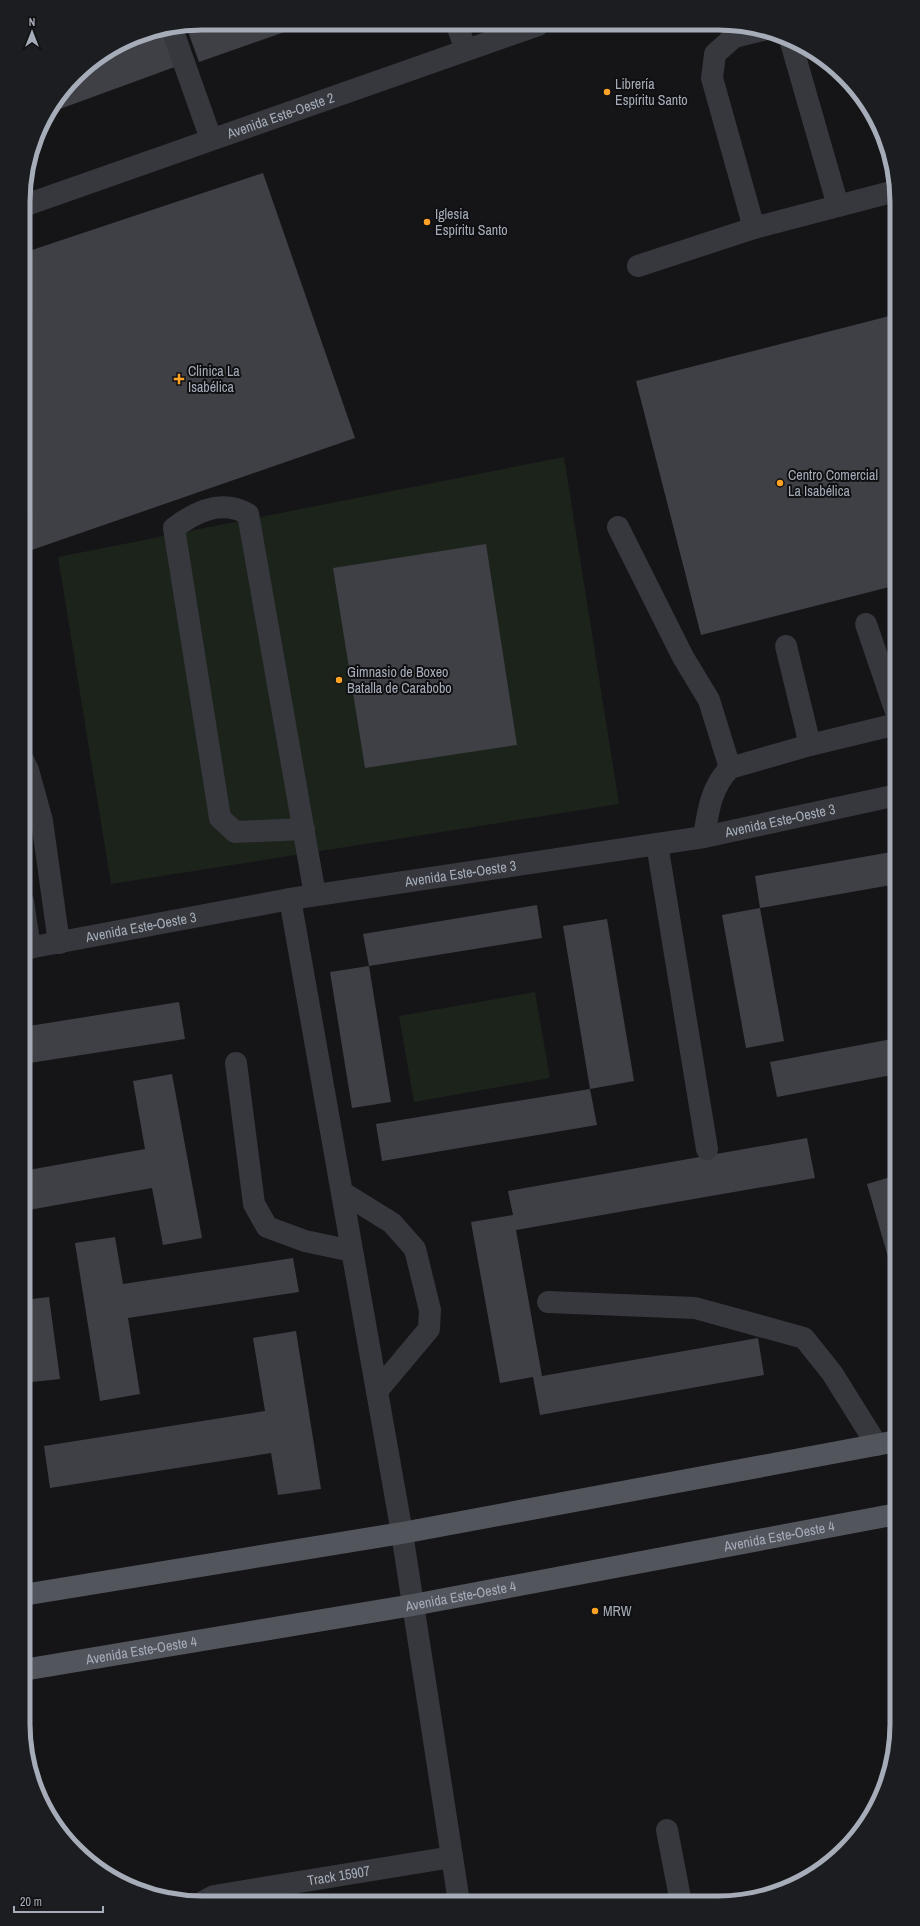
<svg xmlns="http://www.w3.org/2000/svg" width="920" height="1926" viewBox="0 0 920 1926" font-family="'Archivo Narrow',sans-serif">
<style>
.green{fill:#1b231b}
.building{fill:#3f4045}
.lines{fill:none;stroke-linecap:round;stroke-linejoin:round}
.minor{stroke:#36383d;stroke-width:22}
.major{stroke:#52555c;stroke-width:22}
.poi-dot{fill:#ffa326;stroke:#101013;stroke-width:1.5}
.labels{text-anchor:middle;stroke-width:4;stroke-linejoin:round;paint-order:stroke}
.poi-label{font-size:14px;fill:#a6adb9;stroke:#101013;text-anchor:start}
.street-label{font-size:14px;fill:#a6adb9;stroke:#101013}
.rim{fill:none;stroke:#a6adb9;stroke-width:5}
</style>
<rect width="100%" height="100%" fill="#151518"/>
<!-- green -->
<g class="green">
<path d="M564,457L619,804L111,884L58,557Z"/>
<path d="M535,992L550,1078L414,1102L399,1016Z"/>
</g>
<!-- building -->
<g class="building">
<path d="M202,23L307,24L199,62L186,26Z"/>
<path d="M167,30L180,65L49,113L84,68L121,44L154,32Z"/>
<path d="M263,173L355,438L23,553V253Z"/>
<path d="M897,314V585L701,635L636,381Z"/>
<path d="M486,544L517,745L365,768L333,568Z"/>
<path d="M897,851V884L760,908L755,876Z"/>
<path d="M537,905L542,938L369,966L363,934Z"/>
<path d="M760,908L784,1041L746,1048L722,915Z"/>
<path d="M607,919L634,1081L590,1089L563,926Z"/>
<path d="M369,966L391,1102L352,1108L330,972Z"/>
<path d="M179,1002L185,1039L23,1064V1027Z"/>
<path d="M897,1038V1074L777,1097L770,1062Z"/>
<path d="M172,1074L202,1238L163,1245L152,1188L23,1211V1171L145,1149L133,1081Z"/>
<path d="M590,1089L597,1125L382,1161L376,1124Z"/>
<path d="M807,1138L815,1178L516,1230L542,1376L758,1338L764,1375L540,1415L533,1377L500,1383L471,1222L513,1215L508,1191Z"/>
<path d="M897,1175V1285H896L867,1184Z"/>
<path d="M115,1237L123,1284L293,1258L299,1292L128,1318L140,1394L100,1401L75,1243Z"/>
<path d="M49,1297L60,1379L32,1382L27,1342H23V1300Z"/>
<path d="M296,1331L321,1489L278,1495L271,1453L50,1488L44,1446L265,1411L253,1338Z"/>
</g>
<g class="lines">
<!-- minor -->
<g class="minor">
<path d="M457,25L466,50"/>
<path d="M172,29L211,139"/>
<path d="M763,30L734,37L715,54L712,78L754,228L895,191"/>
<path d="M790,39L838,206"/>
<path id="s1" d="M23,206L538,25"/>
<path d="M638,266L754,228"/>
<path d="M618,527L683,657L709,700L730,768"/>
<path d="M866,624L897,715"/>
<path d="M786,646L810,745"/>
<path d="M23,760L28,770L42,821L59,943"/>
<path d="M304,829L235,832L220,818L174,528C196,511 222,499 248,514L315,895"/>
<path d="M704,837C708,811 711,787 730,768L810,745L897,724"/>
<path d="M657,844L707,1149"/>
<path d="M290,899L402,1533L459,1902"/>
<path d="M23,901L30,948"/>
<path id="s2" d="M23,949L290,899L704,837L897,795"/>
<path d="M236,1063L254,1204L267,1227L305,1241L352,1251"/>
<path d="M342,1192L392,1223L415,1249L430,1310L429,1329L377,1391"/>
<path d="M548,1302L695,1308L804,1338L832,1373L877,1445"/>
<path d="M667,1830L681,1903"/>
<path id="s3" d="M203,1902L214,1896L452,1857"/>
</g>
<!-- major -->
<g class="major">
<path d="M23,1595L402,1533L897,1441"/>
<path id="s4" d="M23,1670L413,1605L897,1514"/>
</g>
</g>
<!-- markers -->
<g class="poi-dot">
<circle cx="607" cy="92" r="4"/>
<circle cx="427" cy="222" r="4"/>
<path d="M177 373h4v4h4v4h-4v4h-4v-4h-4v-4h4z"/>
<circle cx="780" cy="483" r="4"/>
<circle cx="339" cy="680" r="4"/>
<circle cx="595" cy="1611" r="4"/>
</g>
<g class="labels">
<!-- poi labels -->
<g class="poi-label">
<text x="615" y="89">Librería<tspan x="615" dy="16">Espíritu Santo</tspan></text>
<text x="435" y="219">Iglesia<tspan x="435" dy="16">Espíritu Santo</tspan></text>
<text x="188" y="376">Clinica La<tspan x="188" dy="16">Isabélica</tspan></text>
<text x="788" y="480">Centro Comercial<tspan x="788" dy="16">La Isabélica</tspan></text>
<text x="347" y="677">Gimnasio de Boxeo<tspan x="347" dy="16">Batalla de Carabobo</tspan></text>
<text x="603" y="1616">MRW</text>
</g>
<!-- street labels -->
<g class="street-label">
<text dy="5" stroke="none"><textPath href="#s1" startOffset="273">Avenida Este-Oeste 2</textPath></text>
<text dy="5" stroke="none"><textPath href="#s2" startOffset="768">Avenida Este-Oeste 3</textPath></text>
<text dy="5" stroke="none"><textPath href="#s2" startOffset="444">Avenida Este-Oeste 3</textPath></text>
<text dy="5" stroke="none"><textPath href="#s2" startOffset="120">Avenida Este-Oeste 3</textPath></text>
<text dy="5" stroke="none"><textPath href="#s4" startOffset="768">Avenida Este-Oeste 4</textPath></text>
<text dy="5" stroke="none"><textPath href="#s4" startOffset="444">Avenida Este-Oeste 4</textPath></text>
<text dy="5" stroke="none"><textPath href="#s4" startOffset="120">Avenida Este-Oeste 4</textPath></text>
<text dy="5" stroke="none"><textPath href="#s3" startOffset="139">Track 15907</textPath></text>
</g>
</g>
<!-- crop -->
<path d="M0 0H920V1926H0ZM202 30H718A172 172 0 0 1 890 202V1724A172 172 0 0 1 718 1896H202A172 172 0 0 1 30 1724V202A172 172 0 0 1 202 30Z" fill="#1c1d20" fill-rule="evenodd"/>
<path class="rim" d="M202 30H718A172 172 0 0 1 890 202V1724A172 172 0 0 1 718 1896H202A172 172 0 0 1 30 1724V202A172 172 0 0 1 202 30Z"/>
<!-- north arrow -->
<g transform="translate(32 32)" stroke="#101013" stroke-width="3" paint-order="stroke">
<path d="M0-3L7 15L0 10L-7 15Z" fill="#a6adb9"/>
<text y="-6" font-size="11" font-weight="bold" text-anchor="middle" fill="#a6adb9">N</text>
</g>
<!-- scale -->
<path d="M14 1906v6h89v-6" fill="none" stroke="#a6adb9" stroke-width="2"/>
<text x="20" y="1906" font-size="12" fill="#a6adb9" stroke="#101013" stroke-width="3" paint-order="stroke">20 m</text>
</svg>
